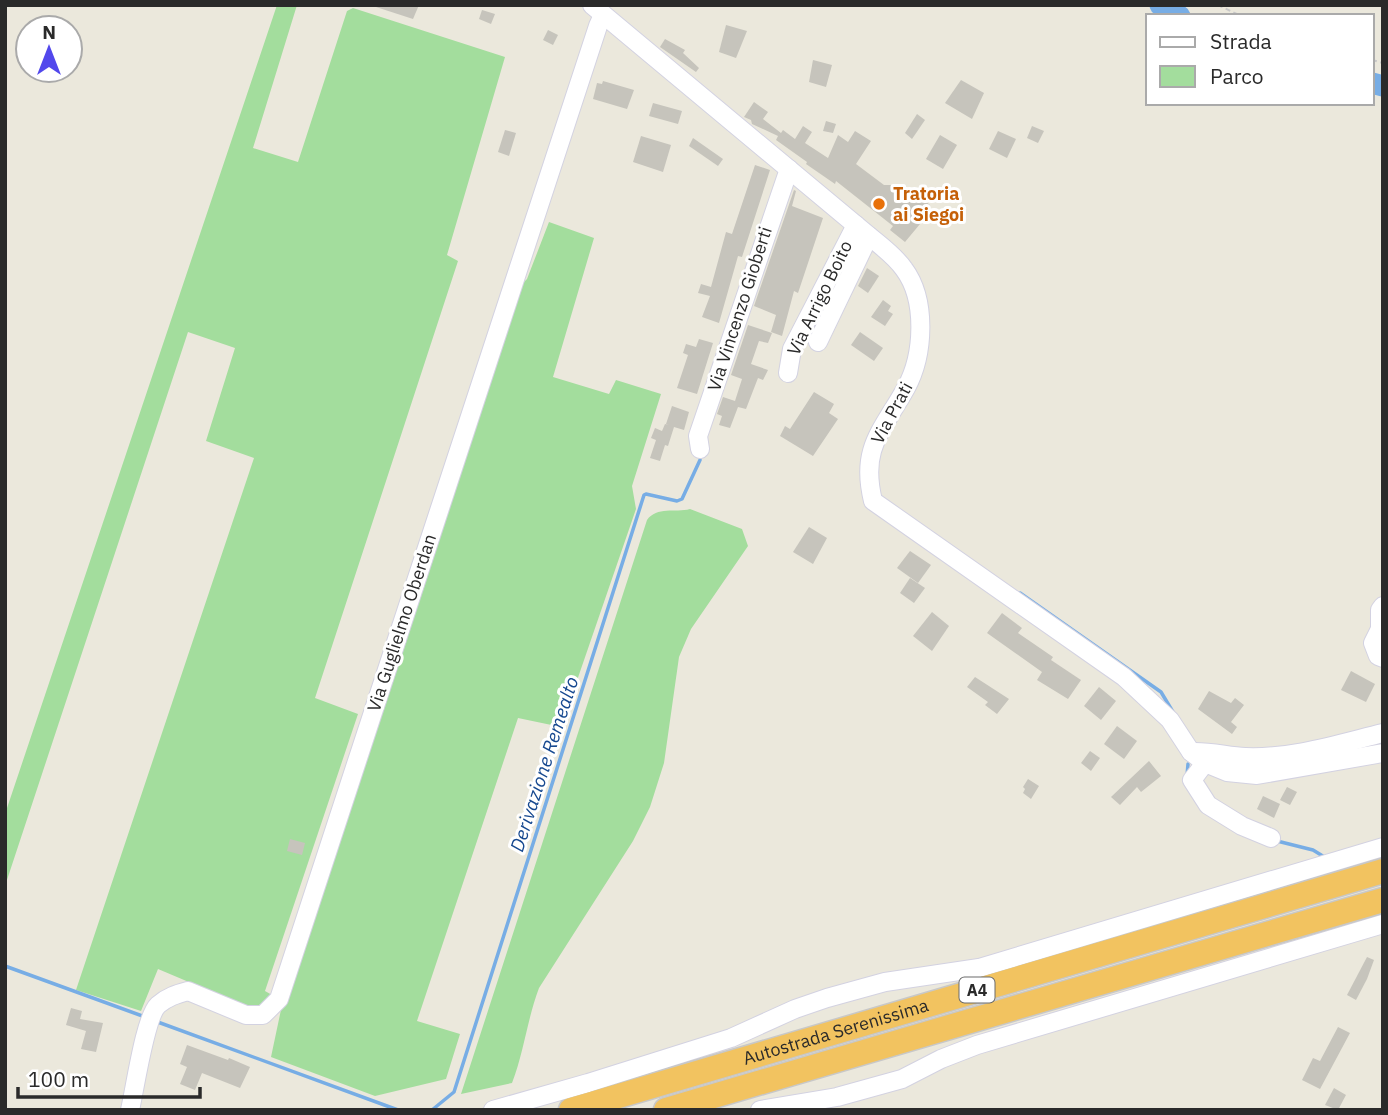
<svg xmlns="http://www.w3.org/2000/svg" width="1388" height="1115" viewBox="0 0 1388 1115" font-family="'IBM Plex Sans',sans-serif">
<style>
.green{fill:#a3dd9d}
.lines{fill:none;stroke-linecap:round;stroke-linejoin:round}
.stream{stroke:#77ade5;stroke-width:3.5}
.river{stroke:#77ade5;stroke-width:21}
.building{fill:#c6c4bc}
.minor-casing{stroke:#d3d2e1;stroke-width:20}
.highway-casing{stroke:#c8c8c8;stroke-width:27}
.path{stroke:#c8c8c8;stroke-width:2;stroke-dasharray:5 3.5;stroke-linecap:butt}
.minor{stroke:#fff;stroke-width:18}
.highway{stroke:#f2c360;stroke-width:24}
.food-dot{fill:#e8710a;stroke:#fff;stroke-width:2.5}
.labels{text-anchor:middle;stroke-width:6;stroke-linejoin:round;paint-order:stroke}
.shield{fill:#fff;stroke:#6a6a6a;stroke-width:2}
.shield-label{font-size:16px;font-weight:bold;fill:#2a2a2a}
.food-label{font-size:18px;font-weight:bold;fill:#c56008;stroke:#fff;text-anchor:start}
.street-label{font-size:18px;fill:#2a2a2a;stroke:#fff}
.water-label{font-size:19px;font-style:italic;fill:#174990;stroke:#fff}
</style>
<rect width="100%" height="100%" fill="#ebe8dc"/>
<!-- green -->
<g class="green">
<path d="M277,5H297L253,148L298,162L347,11L353,8L505,57L447,255L458,261L315,698L358,714L265,991L272,995L264,1004L248,1007L158,969L141,1011L76,990L254,458L206,441L235,348L188,332L5,886V814Z"/>
<path d="M549,222L594,238L553,377L609,394L616,380L661,394L632,486L636,509L561,727L518,718L417,1021L460,1034L446,1079L375,1096L271,1057L282,1005L516,290L527,279Z"/>
<path d="M690,509L742,529L748,546L691,629L679,657L664,763L650,807L633,841L539,988C527,1020 524,1052 512,1083L461,1094L647,520C657,506 675,513 690,509Z"/>
</g>
<g class="lines">
<!-- stream -->
<g class="stream">
<path d="M1020,593L1161,692L1173,712"/>
<path d="M1187,776L1188,764"/>
<path d="M1277,841L1313,850L1326,858"/>
<path d="M5,966L145,1017"/>
<path d="M155,1021L398,1110"/>
<path d="M432,1110L454,1092L644,495L646,494L677,501L682,499L700,460"/>
</g>
<!-- river -->
<g class="river">
<path d="M1160,5L1180,16"/>
<path d="M1372,83L1383,86"/>
</g>
</g>
<!-- building -->
<g class="building">
<path d="M376,5H419L413,19L376,7Z"/>
<path d="M482,10L495,14L491,24L479,19Z"/>
<path d="M726,25L747,31L736,58L719,52Z"/>
<path d="M548,30L558,35L553,45L543,40Z"/>
<path d="M665,39L685,50L683,53L699,68L696,72L660,47Z"/>
<path d="M813,60L832,65L826,87L809,82Z"/>
<path d="M961,80L984,93L972,119L945,103Z"/>
<path d="M603,81L634,90L627,109L593,99L597,83L602,84Z"/>
<path d="M754,102L768,112L763,119L781,133L783,130L795,139L803,126L812,132L805,143L828,158L838,135L848,142L855,131L871,141L856,164L884,185H900L915,198L918,195L930,205L925,218L905,242L890,230L893,226L836,181L835,184L806,164L807,162L776,140L778,136L752,124L751,120L744,117Z"/>
<path d="M653,103L682,111L678,124L649,116Z"/>
<path d="M917,114L925,120L912,139L905,133Z"/>
<path d="M826,121L836,124L833,133L823,131Z"/>
<path d="M1032,126L1044,131L1038,143L1027,138Z"/>
<path d="M505,130L516,133L509,156L498,152Z"/>
<path d="M998,131L1016,139L1007,158L989,149Z"/>
<path d="M940,135L957,145L943,169L926,159Z"/>
<path d="M641,136L671,145L663,172L633,162Z"/>
<path d="M693,138L723,159L718,166L689,146Z"/>
<path d="M755,165L770,170L742,257L738,256L719,323L702,317L710,296L698,293L701,284L711,287L726,232L732,234Z"/>
<path d="M794,190L796,191L792,206L823,218L798,293L794,291L782,336L771,332L776,315L754,306Z"/>
<path d="M867,268L879,276L868,293L858,286Z"/>
<path d="M883,300L891,306L888,311L893,314L885,326L871,317Z"/>
<path d="M748,325L772,333L768,343L759,341L751,364L768,370L763,380L758,378L746,409L738,407L730,428L719,425L722,416L717,414L723,397L735,401L742,379L731,375Z"/>
<path d="M860,332L883,348L874,361L851,345Z"/>
<path d="M699,339L713,343L697,394L677,388L688,355L683,353L686,344L696,347Z"/>
<path d="M814,392L834,404L829,413L838,419L813,456L780,436L785,426L790,429Z"/>
<path d="M672,406L689,412L684,430L674,427L668,446L665,445L660,461L650,458L656,440L651,438L655,428L662,431L665,424L669,425L666,424Z"/>
<path d="M809,527L827,538L813,564L793,552Z"/>
<path d="M910,551L931,565L918,583L897,568Z"/>
<path d="M910,578L925,588L914,603L900,593Z"/>
<path d="M932,612L949,626L932,651L913,636Z"/>
<path d="M1002,613L1022,628L1018,633L1053,657L1051,660L1081,680L1068,699L1037,680L1042,672L987,633Z"/>
<path d="M1351,671L1375,684L1366,702L1341,690Z"/>
<path d="M975,677L1009,699L997,714L985,705L988,702L967,687Z"/>
<path d="M1099,687L1116,701L1101,720L1084,706Z"/>
<path d="M1209,691L1231,703L1235,698L1244,705L1231,722L1237,727L1232,734L1198,709Z"/>
<path d="M1117,726L1137,741L1124,759L1104,744Z"/>
<path d="M1090,751L1100,758L1091,771L1081,763Z"/>
<path d="M1149,761L1161,776L1141,792L1137,787L1120,805L1111,797Z"/>
<path d="M1028,779L1039,786L1031,799L1023,793L1025,789L1023,787Z"/>
<path d="M1287,787L1297,792L1290,805L1280,800Z"/>
<path d="M1263,796L1280,804L1274,818L1257,809Z"/>
<path d="M290,839L305,843L302,855L287,851Z"/>
<path d="M1367,957L1374,960L1367,979L1356,1000L1347,995Z"/>
<path d="M71,1008L82,1011L80,1019L103,1023L96,1052L81,1049L86,1031L66,1025Z"/>
<path d="M1338,1027L1350,1033L1320,1089L1302,1080L1313,1058L1320,1061Z"/>
<path d="M187,1045L228,1060L229,1058L250,1067L240,1088L202,1073L195,1090L180,1084L187,1067L180,1064Z"/>
<path d="M1334,1088L1346,1095L1338,1110L1325,1105Z"/>
</g>
<g class="lines">
<defs>
<g id="minor">
<path d="M592,5L869,236C881,246 895,256 904,269C927,300 924,355 906,388C882,431 860,448 873,501L1124,677L1170,720L1191,752L1205,763L1227,772L1257,775L1383,753"/>
<path d="M818,342L869,236"/>
<path d="M788,373L792,349L856,225"/>
<path d="M700,449L698,436L789,169"/>
<path d="M1383,606L1380,610V629L1373,643L1378,656L1383,658"/>
<path d="M1191,752C1210,751 1227,756 1245,757C1291,759 1338,744 1383,733"/>
<path d="M1205,763L1192,780L1208,805L1242,826L1271,838"/>
<path d="M130,1110C135,1089 145,1017 158,1005C167,997 177,994 188,991L246,1015H263L279,999L598,26L603,15"/>
<path d="M493,1110L588,1083L731,1038L795,1009L827,998L885,982L979,968L1383,847"/>
<path d="M760,1110L837,1097L902,1079L941,1059L977,1045L1383,924"/>
</g>
<g id="highway">
<path id="s1" d="M571,1110L1383,871"/>
<path d="M666,1110L1383,900"/>
</g>
</defs>
<!-- minor casing -->
<use href="#minor" class="minor-casing"/>
<!-- highway casing -->
<use href="#highway" class="highway-casing"/>
<!-- path -->
<g class="path">
<path d="M1218,5L1241,16"/>
<path d="M1372,60L1383,63"/>
</g>
<!-- minor -->
<use href="#minor" class="minor"/>
<!-- highway -->
<use href="#highway" class="highway"/>
</g>
<!-- markers -->
<circle class="food-dot" cx="879" cy="204" r="7"/>
<g class="labels">
<!-- shield labels -->
<rect class="shield" x="959.5" y="977.5" width="35" height="25" rx="5"/>
<g class="shield-label">
<text x="977" y="996">A4</text>
</g>
<!-- food labels -->
<g class="food-label">
<text x="893" y="200">Tratoria<tspan x="893" dy="21">ai Siegoi</tspan></text>
</g>
<!-- street labels -->
<g class="street-label">
<text transform="translate(820 298) rotate(-64)" y="6">Via Arrigo Boito</text>
<text transform="translate(740 309) rotate(-72)" y="6">Via Vincenzo Gioberti</text>
<text transform="translate(892 413) rotate(-62)" y="6">Via Prati</text>
<text transform="translate(402 623) rotate(-72)" y="6">Via Guglielmo Oberdan</text>
<text dy="6" stroke="none"><textPath href="#s1" startOffset="276">Autostrada Serenissima</textPath></text>
</g>
<!-- water labels -->
<g class="water-label">
<text transform="translate(544 764) rotate(-72)" y="7">Derivazione Remealto</text>
</g>
</g>
<!-- border -->
<rect width="1388" height="1115" fill="none" stroke="#2a2a2a" stroke-width="14"/>
<!-- legend -->
<rect x="1146" y="14" width="228" height="91" fill="#ffffff" stroke="#aaaaaa" stroke-width="2"/>
<rect x="1160" y="37" width="35" height="10" fill="#ffffff" stroke="#aaaaaa" stroke-width="2"/>
<text x="1210" y="49" font-size="21" fill="#2a2a2a">Strada</text>
<rect x="1160" y="66" width="35" height="21" fill="#a3dd9d" stroke="#aaaaaa" stroke-width="2"/>
<text x="1210" y="84" font-size="21" fill="#2a2a2a">Parco</text>
<!-- north arrow -->
<g transform="translate(49 49)"><circle r="33" fill="#ffffff" stroke="#aaaaaa" stroke-width="2"/>
<path d="M0-5L12 26L0 18L-12 26Z" fill="#5248ec"/>
<text y="-10" font-size="19" font-weight="bold" text-anchor="middle" fill="#2a2a2a">N</text>
</g>
<!-- scale -->
<path d="M18 1087v10h182v-10" fill="none" stroke="#2a2a2a" stroke-width="3.5"/>
<text x="28" y="1087" font-size="21" fill="#2a2a2a" stroke="#ffffff" stroke-width="5" paint-order="stroke">100 m</text>
</svg>
